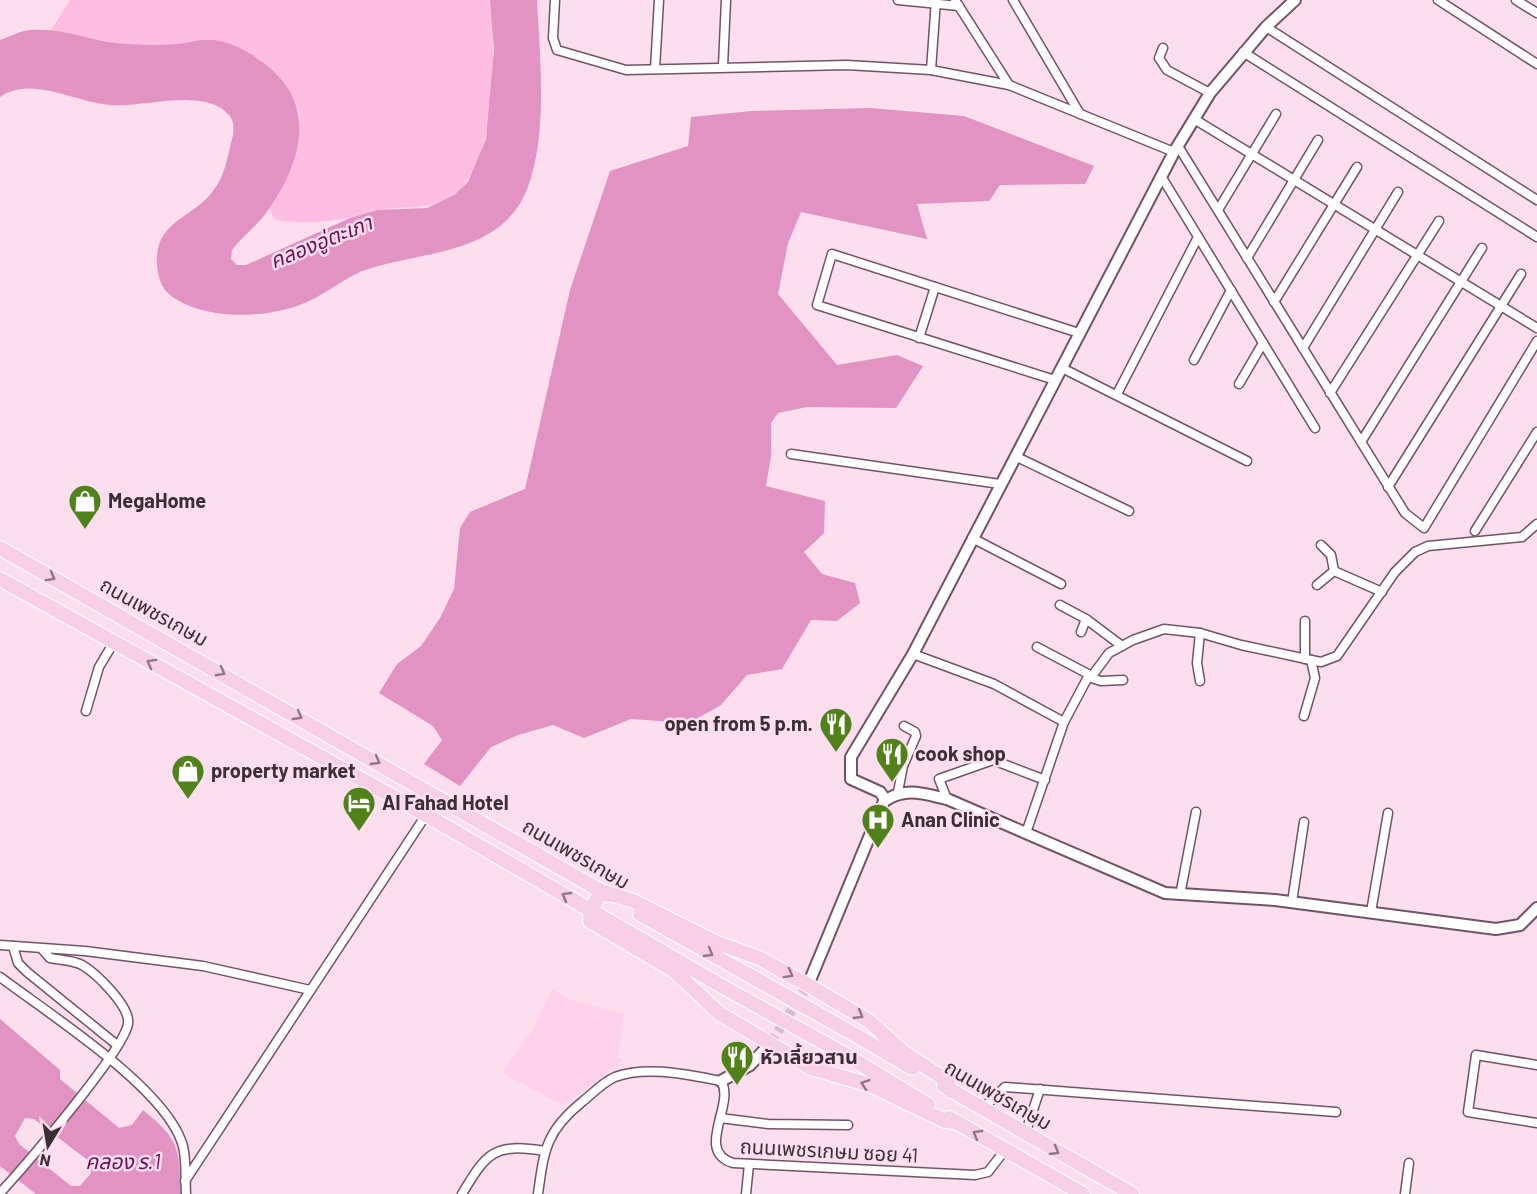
<svg xmlns="http://www.w3.org/2000/svg" width="1537" height="1194" viewBox="0 0 1537 1194" font-family="Barlow,'Noto Sans Thai',sans-serif">
<style>
.built{fill:#fdd1eb}
.green{fill:#febee4}
.water{fill:#e293c3;fill-rule:evenodd}
.lines{fill:none;stroke-linecap:round;stroke-linejoin:round}
.tertiary-tunnel{stroke:#d6bbca;stroke-width:10;stroke-dasharray:10 5;stroke-linecap:butt}
.minor-casing{stroke:#725365;stroke-width:11}
.tertiary-casing{stroke:#725365;stroke-width:14}
.trunk-casing{stroke:#fff;stroke-width:16}
.minor{stroke:#fff;stroke-width:8}
.tertiary{stroke:#fff;stroke-width:10}
.trunk{stroke:#f6cee6;stroke-width:14}
.trunk-bridge-casing{stroke:#fff;stroke-width:16;stroke-linecap:butt}
.trunk-bridge{stroke:#f6cee6;stroke-width:14}
.oneway{stroke:#907685}
.labels{text-anchor:middle;stroke-width:5;stroke-linejoin:round;paint-order:stroke}
.poi-label{font-size:20px;font-weight:bold;fill:#3c2e36;stroke:#fcdeef;text-anchor:start}
.street-label{font-size:20px;fill:#3c2e36;stroke:#fcdeef}
.water-label{font-size:21px;font-style:italic;fill:#6d0f53;stroke:#fcdeef}
</style>
<rect width="100%" height="100%" fill="#fcdeef"/>
<!-- built -->
<path class="built" d="M552,989L569,999L624,1014L618,1057L623,1061L563,1105L502,1073L534,1028Z"/>
<!-- green -->
<path class="green" d="M70,0H490C496,48 498,166 453,195C429,211 406,205 379,210C370,211 361,215 352,217C329,223 299,223 275,220L269,209L289,174L298,151L300,113L279,76L258,58L231,45L118,44L51,30Z"/>
<!-- water -->
<g class="water">
<path d="M490,0H537C540,58 549,143 524,196C496,254 421,252 368,269C348,275 329,292 309,301C272,319 202,322 169,294C161,287 158,276 157,266C154,220 190,221 213,191C224,177 227,160 231,143C234,133 236,122 228,114C203,87 143,108 111,105C75,103 33,75 0,97V40C9,37 20,31 30,30C64,27 95,43 128,44C145,45 162,45 178,44C189,43 200,39 210,40C231,40 255,55 270,68C321,112 297,172 263,217C253,229 241,238 232,250L231,259L237,265H246L350,218L377,210L427,208L454,195L468,182L486,139L494,50Z"/>
<path d="M870,108L964,116L1094,166L1085,184L1000,185L989,201L917,204L927,239L801,212L788,243L778,294L837,365L897,355L923,366L896,408L807,407L778,413L771,423V456L766,486L825,501L824,533L804,552L822,574L855,583L860,603L837,621L811,620L782,669L747,675L721,705L689,723L631,719L584,738L553,725L518,735L491,747L460,786L424,764L442,740L433,726L379,693L397,664L421,646L440,618L454,589L460,528L470,512L525,489L570,290L610,171L688,146L691,117L751,111Z"/>
<path d="M0,1019L60,1070V1079L119,1128L132,1125L143,1110C180,1140 179,1148 181,1194H36L0,1166ZM25,1118L34,1119L90,1162L91,1173L80,1186H71L19,1144L15,1136Z"/>
</g>
<g class="lines">
<!-- tertiary-tunnel -->
<path class="tertiary-tunnel" d="M770,1044L808,985"/>
<defs>
<g id="minor">
<path d="M555,0L553,38L557,50L626,70L847,65L931,70L1009,85L1174,152"/>
<path d="M898,0L959,6"/>
<path d="M955,0L1009,85"/>
<path d="M1013,0L1080,114"/>
<path d="M1438,0L1537,64"/>
<path d="M1516,0L1537,13"/>
<path d="M1266,27L1537,200"/>
<path d="M1163,48L1159,58L1167,70L1210,93"/>
<path d="M1243,52L1537,237"/>
<path d="M723,66L726,0"/>
<path d="M655,69L659,0"/>
<path d="M931,70L936,0"/>
<path d="M1194,119L1537,328"/>
<path d="M1178,146L1405,513L1424,528L1537,341"/>
<path d="M1161,176L1315,428"/>
<path d="M1218,210L1276,114"/>
<path d="M1247,258L1318,140"/>
<path d="M1274,302L1357,167"/>
<path d="M919,338L935,287"/>
<path d="M1303,348L1398,192"/>
<path d="M1194,360L1231,290"/>
<path d="M1062,368L1247,461"/>
<path d="M1055,380L817,305L832,254L1079,333"/>
<path d="M1239,384L1263,343"/>
<path d="M1330,393L1439,221"/>
<path d="M1117,394L1198,237"/>
<path d="M1361,442L1482,248"/>
<path d="M791,454L1000,484"/>
<path d="M1015,456L1129,511"/>
<path d="M1388,487L1521,274"/>
<path d="M1475,531L1537,432"/>
<path d="M972,538L1061,584"/>
<path d="M1321,545L1331,555L1334,571"/>
<path d="M1317,585L1334,571L1382,592"/>
<path d="M1060,605L1086,619L1122,646"/>
<path d="M1305,621V659"/>
<path d="M1081,632L1086,619"/>
<path d="M1200,633L1197,663L1200,681"/>
<path d="M1037,647L1092,676"/>
<path d="M913,654L994,684L1064,722"/>
<path d="M1088,677L1101,681L1123,680"/>
<path d="M86,711L99,667L114,642"/>
<path d="M1304,716L1315,678L1311,660"/>
<path d="M898,792L903,766L916,736L915,732L904,726"/>
<path d="M947,799L939,779L993,760L1045,780"/>
<path d="M1026,833L1064,722L1088,677L1092,676L1109,653L1133,640L1164,629L1200,633L1241,645L1311,660L1321,662L1337,656L1395,572L1415,552L1428,546L1522,537L1537,524"/>
<path d="M1180,895L1196,812"/>
<path d="M1292,902L1304,822"/>
<path d="M1371,912L1388,813"/>
<path d="M0,945L85,951L203,966L310,990"/>
<path d="M13,946L18,963L27,972L117,1045"/>
<path d="M0,977C49,1014 164,1087 182,1143C187,1158 185,1179 186,1194"/>
<path d="M1537,1065L1476,1055L1468,1112L1537,1123"/>
<path d="M982,1109L1005,1087L1336,1112"/>
<path d="M720,1118L768,1124L848,1125"/>
<path d="M1025,1134L1040,1089"/>
<path d="M185,1181L426,815"/>
<path d="M0,1193C23,1168 123,1052 128,1024C131,1007 96,973 82,965C73,960 60,960 50,958L42,949"/>
<path d="M462,1194C487,1152 494,1143 545,1151"/>
<path d="M538,1194C544,1150 546,1131 582,1102C592,1094 603,1082 615,1077C646,1065 689,1075 721,1081C736,1104 694,1151 733,1163L975,1175L988,1172L1005,1150"/>
<path d="M746,1194L749,1164"/>
<path d="M1405,1194L1409,1163"/>
</g>
<g id="tertiary">
<path d="M886,800C907,787 924,794 947,799L1165,893L1275,900L1496,929L1520,925L1537,908"/>
<path d="M808,985L885,799L880,792L851,779V757L913,654L1174,152L1210,93L1266,27L1295,0"/>
<path d="M721,1081L750,1065L770,1044"/>
</g>
<g id="trunk">
<path d="M0,548L608,895"/>
<path d="M0,579L426,815L725,988"/>
<path d="M640,914L738,969"/>
<path d="M859,1037L912,1068"/>
<path d="M846,1055L928,1105"/>
<path d="M944,1086L1132,1194"/>
<path d="M951,1091L946,1080L903,1052L869,1021L808,985L759,958L715,942L633,901L601,891L591,911L590,921L673,970L719,1013L811,1068L870,1085L945,1121L957,1122"/>
<path d="M949,1118L1083,1194"/>
</g>
</defs>
<!-- minor casing -->
<use href="#minor" class="minor-casing"/>
<!-- tertiary casing -->
<use href="#tertiary" class="tertiary-casing"/>
<!-- trunk casing -->
<use href="#trunk" class="trunk-casing"/>
<!-- minor -->
<use href="#minor" class="minor"/>
<!-- tertiary -->
<use href="#tertiary" class="tertiary"/>
<!-- trunk -->
<use href="#trunk" class="trunk"/>
<defs>
<g id="trunk-bridge">
<path d="M738,969L859,1037"/>
<path d="M725,988L846,1055"/>
</g>
</defs>
<!-- trunk-bridge casing -->
<use href="#trunk-bridge" class="trunk-bridge-casing"/>
<!-- trunk-bridge -->
<use href="#trunk-bridge" class="trunk-bridge"/>
</g>
<!-- one-way arrows -->
<defs><path id="oneway-chevron" d="M-2-3.5L2.5 0L-2 3.5" fill="none" stroke-width="1.6" stroke-linecap="round" stroke-linejoin="round" transform="scale(1.5)"/></defs>
<g class="oneway">
<use href="#oneway-chevron" transform="translate(51 577) rotate(29)"/>
<use href="#oneway-chevron" transform="translate(151 663) rotate(-151)"/>
<use href="#oneway-chevron" transform="translate(221 672) rotate(29)"/>
<use href="#oneway-chevron" transform="translate(298 716) rotate(30)"/>
<use href="#oneway-chevron" transform="translate(376 761) rotate(30)"/>
<use href="#oneway-chevron" transform="translate(566 896) rotate(-150)"/>
<use href="#oneway-chevron" transform="translate(709 953) rotate(30)"/>
<use href="#oneway-chevron" transform="translate(789 974) rotate(29)"/>
<use href="#oneway-chevron" transform="translate(859 1015) rotate(31)"/>
<use href="#oneway-chevron" transform="translate(865 1084) rotate(-161)"/>
<use href="#oneway-chevron" transform="translate(977 1134) rotate(-150)"/>
<use href="#oneway-chevron" transform="translate(1055 1151) rotate(30)"/>
</g>
<!-- icons -->
<defs>
<symbol id="shop-pin" viewBox="-11 -11 22 30"><path d="M0 17L-7.5 6A9.5 9.5 0 1 1 7.5 6Z" fill="#4f8217" stroke="#fcdeef"/><path d="M-5-2.5h2.3a2.7 3.5 0 0 1 5.4 0H5L5.5 6h-11ZM-1.5-2.5h3a1.5 2.3 0 0 0-3 0Z" fill="#fff"/></symbol>
<symbol id="restaurant-pin" viewBox="-11 -11 22 30"><path d="M0 17L-7.5 6A9.5 9.5 0 1 1 7.5 6Z" fill="#4f8217" stroke="#fcdeef"/><path d="M-5-6h1v4h1v-4h1v4h1v-4h1v5L-1.5 .5V6h-2V.5L-5-1ZM5-6V6H3V1.5H1.5Q1.5-4 5-6Z" fill="#fff"/></symbol>
<symbol id="hotel-pin" viewBox="-11 -11 22 30"><path d="M0 17L-7.5 6A9.5 9.5 0 1 1 7.5 6Z" fill="#4f8217" stroke="#fcdeef"/><path d="M-6-4.5h1.5V1H6V5H4.5V3h-9V5H-6ZM-4 0a1.8 1.8 0 1 1 3.6 0ZM.5 0V-2.5h3Q6-2.5 6 0Z" fill="#fff"/></symbol>
<symbol id="hospital-pin" viewBox="-11 -11 22 30"><path d="M0 17L-7.5 6A9.5 9.5 0 1 1 7.5 6Z" fill="#4f8217" stroke="#fcdeef"/><path d="M-5-5h3v3.5h4V-5h3V5h-3V1.5h-4V5h-3Z" fill="#fff"/></symbol>
</defs>
<g fill-rule="evenodd">
<use href="#shop-pin" x="66" y="482" width="38" height="52"/>
<use href="#restaurant-pin" x="817" y="705" width="38" height="52"/>
<use href="#restaurant-pin" x="873" y="735" width="38" height="52"/>
<use href="#shop-pin" x="169" y="752" width="38" height="52"/>
<use href="#hotel-pin" x="340" y="784" width="38" height="52"/>
<use href="#hospital-pin" x="859" y="801" width="38" height="52"/>
<use href="#restaurant-pin" x="718" y="1038" width="38" height="52"/>
</g>
<g class="labels">
<!-- poi labels -->
<g class="poi-label">
<text x="108" y="508">MegaHome</text>
<text x="813" y="731" text-anchor="end">open from 5 p.m.</text>
<text x="915" y="761">cook shop</text>
<text x="211" y="778">property market</text>
<text x="382" y="810">Al Fahad Hotel</text>
<text x="901" y="827">Anan Clinic</text>
<text x="760" y="1064">หัวเลี้ยวสาน</text>
</g>
<!-- street labels -->
<g class="street-label">
<text transform="translate(154 612) rotate(29)" y="7">ถนนเพชรเกษม</text>
<text transform="translate(576 854) rotate(30)" y="7">ถนนเพชรเกษม</text>
<text transform="translate(998 1095) rotate(30)" y="7">ถนนเพชรเกษม</text>
<text transform="translate(829 1151) rotate(3)" y="7">ถนนเพชรเกษม ซอย 41</text>
</g>
<!-- water labels -->
<g class="water-label">
<text transform="translate(321 242) rotate(-22)" y="7">คลองอู่ตะเภา</text>
<text x="123" y="1169">คลอง ร.1</text>
</g>
</g>
<!-- north arrow -->
<g transform="translate(48 1146) rotate(191)" stroke="#fcdeef" stroke-width="4.5" paint-order="stroke">
<path d="M0-4.5L10 22L0 15L-10 22Z" fill="#3c2e36"/>
<text y="-9" font-size="16" font-weight="bold" text-anchor="middle" fill="#3c2e36">N</text>
</g>
</svg>
